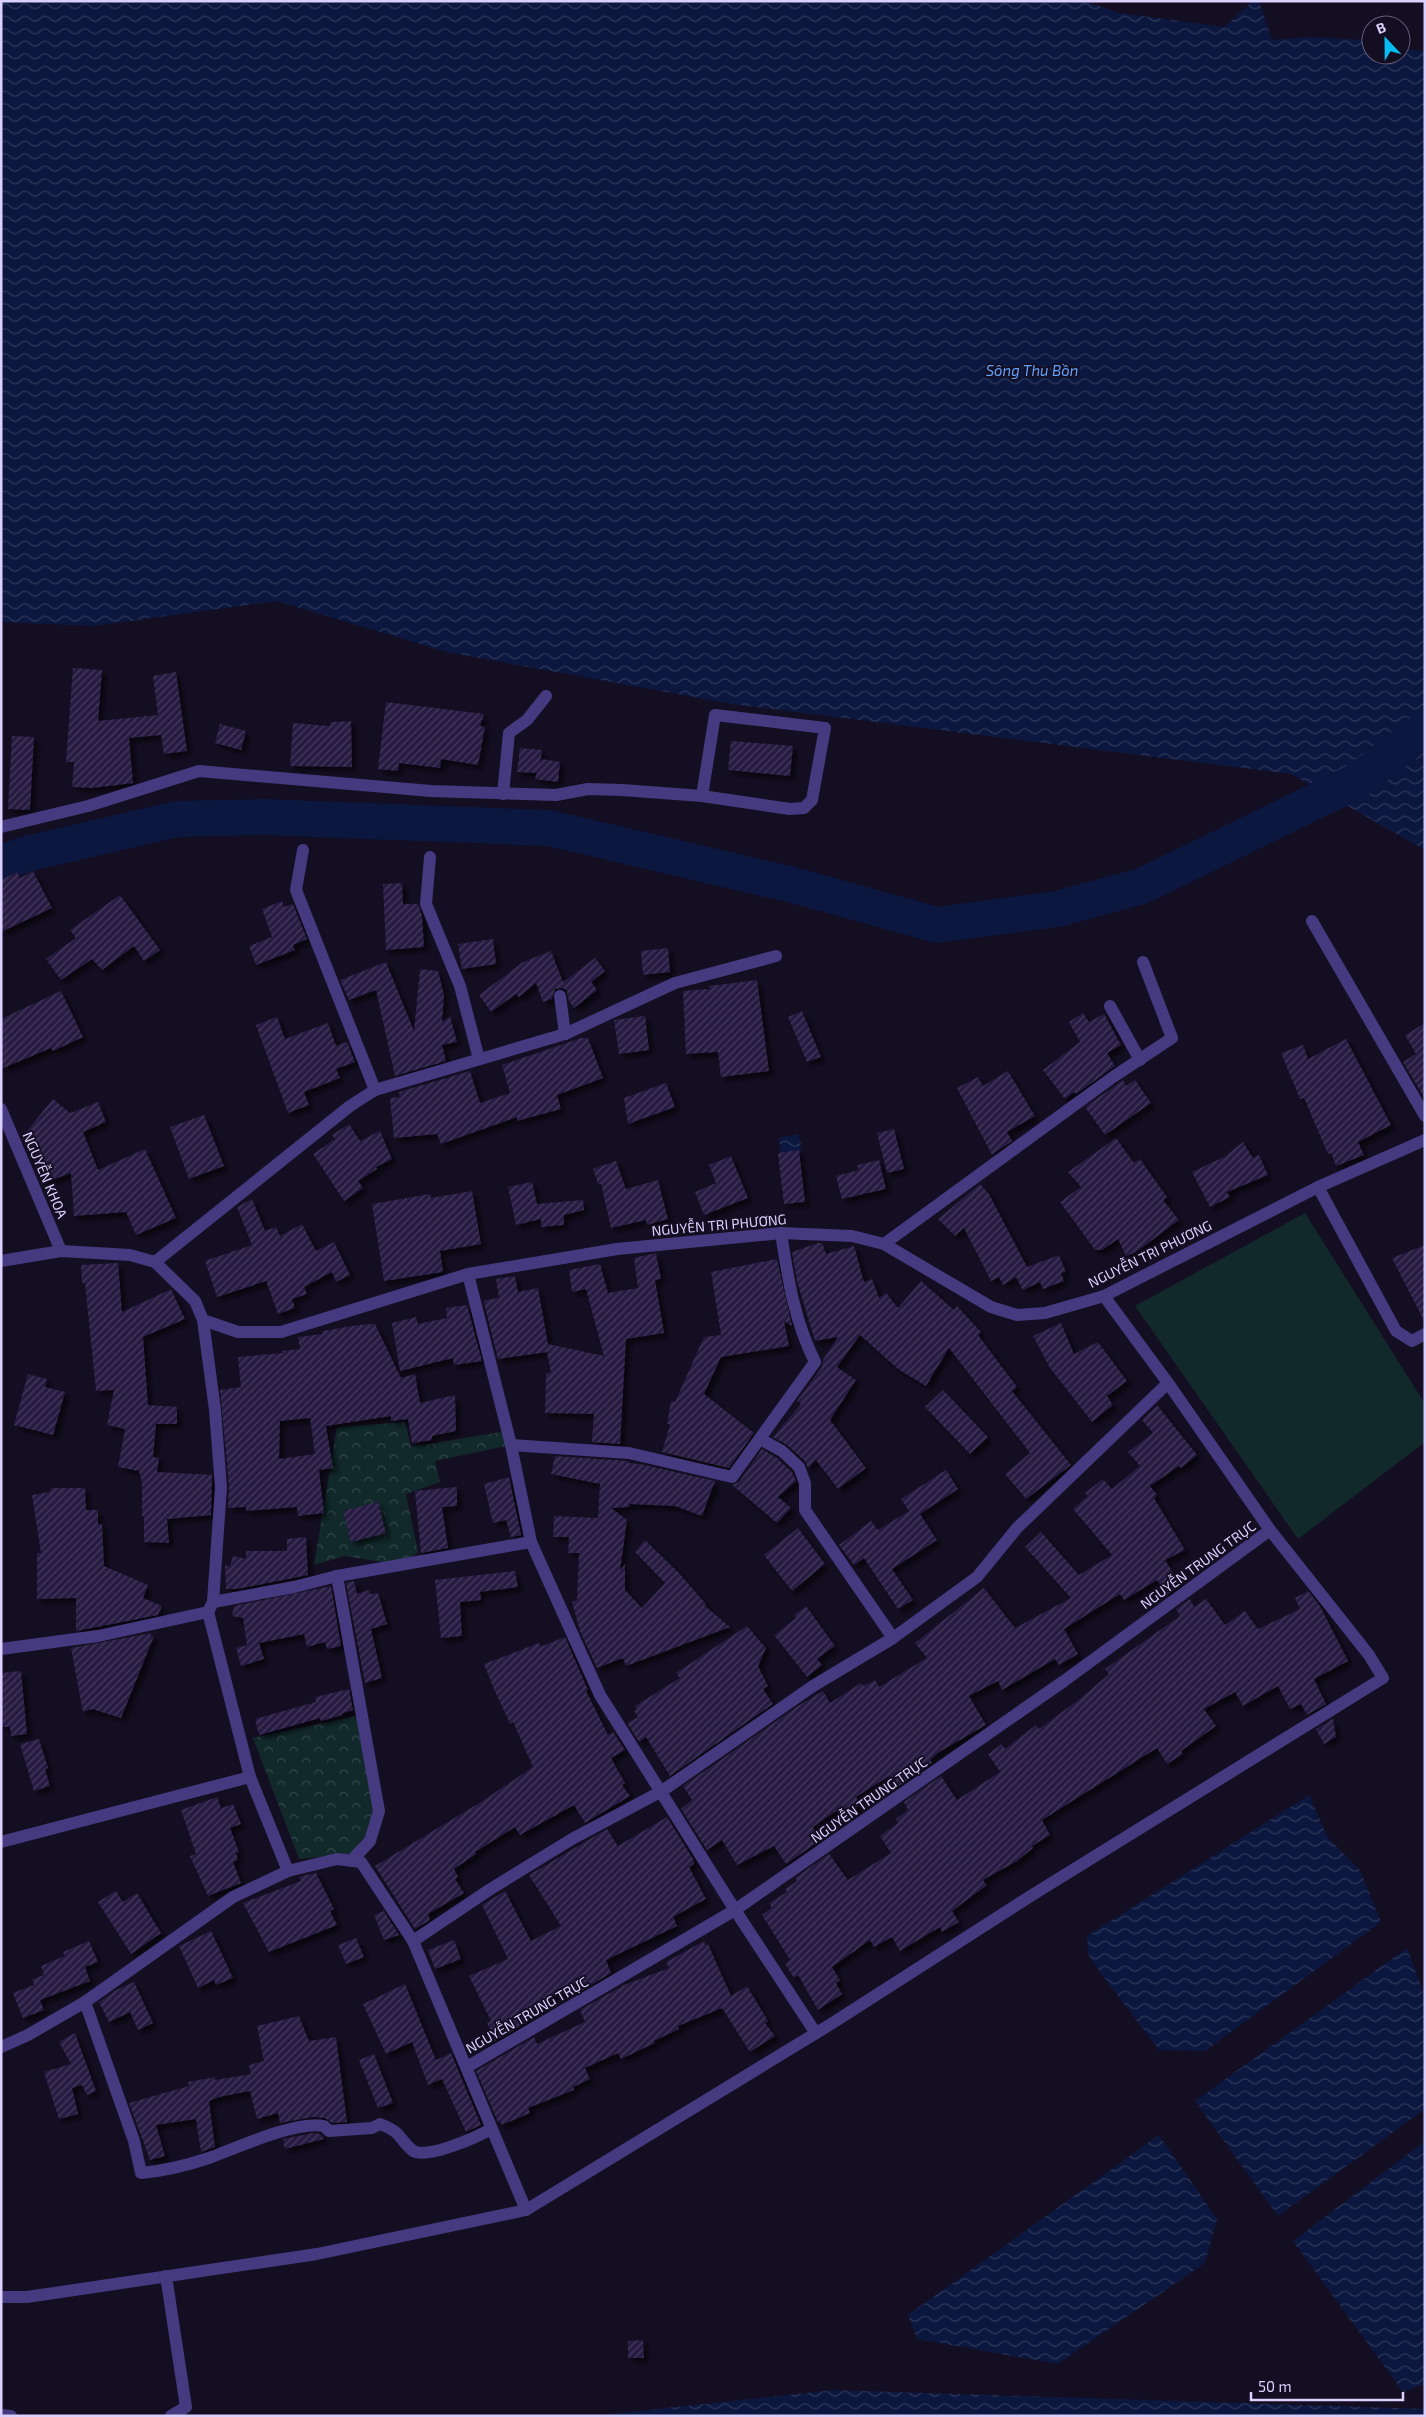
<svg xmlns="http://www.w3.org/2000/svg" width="1426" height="2417" viewBox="0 0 1426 2417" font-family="'Exo 2',sans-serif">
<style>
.forest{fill:url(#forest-crowns)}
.pitch{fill:#11292b}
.water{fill:url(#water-waves)}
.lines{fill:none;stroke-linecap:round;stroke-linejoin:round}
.river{stroke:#0b173e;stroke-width:36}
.building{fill:url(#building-hatch);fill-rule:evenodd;filter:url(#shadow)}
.street{stroke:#453a7f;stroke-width:12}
.labels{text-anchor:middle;stroke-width:4;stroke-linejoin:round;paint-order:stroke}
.street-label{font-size:14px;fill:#dbd0fe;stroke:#140e22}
.water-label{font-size:15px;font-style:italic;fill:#61a0fb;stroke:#140e22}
</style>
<defs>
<pattern id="forest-crowns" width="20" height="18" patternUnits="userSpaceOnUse" patternTransform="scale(1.25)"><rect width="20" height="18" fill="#11292b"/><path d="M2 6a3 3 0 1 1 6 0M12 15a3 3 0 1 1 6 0" fill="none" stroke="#33474b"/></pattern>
<pattern id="water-waves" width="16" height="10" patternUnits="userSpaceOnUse" patternTransform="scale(1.25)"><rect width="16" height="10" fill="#0b173e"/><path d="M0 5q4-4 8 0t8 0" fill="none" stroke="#2e385b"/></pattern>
<pattern id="building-hatch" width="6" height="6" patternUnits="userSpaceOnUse" patternTransform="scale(1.25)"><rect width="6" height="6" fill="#271b42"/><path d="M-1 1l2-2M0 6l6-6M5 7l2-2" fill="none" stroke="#463b5e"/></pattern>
<filter id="shadow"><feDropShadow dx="4.5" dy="4.5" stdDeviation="2.5" flood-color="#0009"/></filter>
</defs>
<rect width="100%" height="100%" fill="#140e22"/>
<!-- forest -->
<g class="forest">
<path d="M405,1422L411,1447L501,1432L511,1445L435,1461L440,1482L406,1494L418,1552L402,1565L345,1556L314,1565L337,1427Z"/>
<path d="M356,1716L379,1811L358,1853L299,1859L253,1738Z"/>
</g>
<!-- pitch -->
<path class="pitch" d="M1305,1213L1425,1404V1442L1298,1539L1135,1306Z"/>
<!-- water -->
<g class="water">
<path d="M1,1H1084L1120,13L1224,27L1253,1H1259L1272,40L1311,37L1364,40L1371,42V55H1401V49L1425,51V850L1291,774L732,704L447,652L277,601L94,626L1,622Z"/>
<path d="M799,1134L802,1151L781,1153L779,1138Z"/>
<path d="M1309,1795L1328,1838L1360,1870L1381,1922L1205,2051L1159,2050L1099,1971L1088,1954L1087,1936Z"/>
<path d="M1407,1948L1425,1997V2109L1278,2216L1195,2101Z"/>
<path d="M1159,2135L1217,2219L1205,2263L1058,2364L917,2339L908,2315Z"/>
<path d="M1425,2141V2384L1403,2392L1293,2241Z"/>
<path d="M833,2390L1425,2409V2416H592Z"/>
</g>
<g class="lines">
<!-- river -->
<path class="river" d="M1,863L26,854L177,819L263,817L549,828L793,885L937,925L1057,909L1142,886L1357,781L1425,729"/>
</g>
<!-- building -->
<g class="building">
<path d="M73,668L102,670L98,721L158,715L153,676L176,672L187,751L164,754L161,735L129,738L133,783L92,788L72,787L74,762H66Z"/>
<path d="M386,702L484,714L480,726L485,727L478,765L441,759L440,768L399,763L398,771L378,769Z"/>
<path d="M351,721L352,767L290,766L293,723L330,726V722Z"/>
<path d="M220,724L246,731L241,750L215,743Z"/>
<path d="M12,736L34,737L30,810L8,809Z"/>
<path d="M731,741L793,746L790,776L728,770Z"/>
<path d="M520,748L542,750L540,765L542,759L560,762L558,782L535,779L537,773L517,772Z"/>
<path d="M33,871L52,908L1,932V880L17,872L20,878Z"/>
<path d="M402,883L403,904H418L422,916L424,947L386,950L383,884Z"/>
<path d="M120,895L160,950L144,961L134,946L102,970L92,959L61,980L46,959L76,938L70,930Z"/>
<path d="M282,901L284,907L293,904L307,939L293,945L295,950L256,965L249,946L272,937L262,909Z"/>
<path d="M493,939L496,964L462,969L458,944Z"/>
<path d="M668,948L670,972L643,975L641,951Z"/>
<path d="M551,951L563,982L595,958L605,971L591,982L597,990L574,1008L569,1001L567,991L563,988L555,989L552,999L543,1002L536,983L519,997L516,994L491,1012L479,995L523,962Z"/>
<path d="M386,962L414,1031L420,969L438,971L444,995L442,1022L450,1016L457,1042L442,1045L446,1061L395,1076L376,990L349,1000L340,980Z"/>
<path d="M757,980L769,1071L721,1077L718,1052L686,1054L683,991L710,989L709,986Z"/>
<path d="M61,991L83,1037L53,1051L51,1048L1,1069V1019Z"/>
<path d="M802,1011L821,1057L807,1062L788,1017Z"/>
<path d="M1083,1013L1089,1022L1104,1014L1121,1045L1107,1053L1115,1066L1076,1094L1074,1092L1065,1099L1043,1070L1080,1042L1069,1022Z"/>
<path d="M645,1016L649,1050L619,1054L614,1020Z"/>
<path d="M277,1017L285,1039L328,1023L336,1046L347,1042L355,1062L336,1069L340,1078L304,1092L309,1105L288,1113L256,1025Z"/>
<path d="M1425,1023V1099L1403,1062L1416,1054L1405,1035Z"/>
<path d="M581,1038H588L603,1078L557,1095L561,1109L517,1121V1117L441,1144L437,1134L394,1138L390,1098L400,1097L399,1092L470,1071L480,1103L510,1093L502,1065Z"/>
<path d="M1346,1039L1391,1125L1358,1142L1364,1155L1336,1166L1331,1153L1328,1154L1304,1098L1300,1099L1281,1053L1303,1045L1308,1059Z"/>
<path d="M1008,1071L1035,1116L1007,1132L1012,1141L992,1155L957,1088L978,1077L983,1086Z"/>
<path d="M1123,1080L1126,1086L1135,1080L1151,1103L1105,1135L1085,1107Z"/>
<path d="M666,1083L675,1107L628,1124L624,1098Z"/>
<path d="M53,1099L70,1113L98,1102L106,1122L83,1132L98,1170L145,1149L176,1218L136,1235L126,1212L74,1216L71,1173L44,1183L32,1151L28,1152L22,1137Z"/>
<path d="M204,1115L224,1166L189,1179L170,1127Z"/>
<path d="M349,1124L360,1141L380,1131L392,1159L376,1167L377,1169L358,1181L363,1188L344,1201L313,1154L335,1139L332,1135Z"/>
<path d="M894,1129L904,1169L887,1173L877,1133Z"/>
<path d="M1116,1138L1134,1163L1140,1159L1167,1197L1163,1200L1179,1220L1136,1252L1126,1256L1118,1239L1102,1250H1095L1060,1202L1081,1187L1068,1172Z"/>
<path d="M1243,1142L1253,1158L1259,1155L1268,1175L1227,1192L1230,1197L1210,1207L1192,1172L1224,1157Z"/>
<path d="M799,1150L805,1202L784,1204L778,1153Z"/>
<path d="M731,1156L748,1198L704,1215L695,1192L716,1183L709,1165Z"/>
<path d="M879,1160L886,1189L842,1199L836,1176L859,1170L857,1165Z"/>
<path d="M616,1161L626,1189L658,1180L668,1219L647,1225L646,1220L611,1228L601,1184H598L593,1169Z"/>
<path d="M532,1182L537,1204L583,1200L584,1210L564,1215V1225L541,1227V1219L516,1225L508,1187Z"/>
<path d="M980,1184L989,1194L1027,1267L1059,1255L1066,1272L1061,1273L1064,1281L1043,1289L1040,1282L1023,1290L1016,1277L1003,1285L999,1277L991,1281L964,1228L955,1236L938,1219Z"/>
<path d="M472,1191L481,1244L440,1251L443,1272L384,1281L372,1204L430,1194L431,1198Z"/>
<path d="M252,1199L265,1231L276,1227L280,1236L302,1224L316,1251L334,1242L350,1275L336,1282L332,1272L304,1287L307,1294L292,1299L295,1308L278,1314L266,1281L217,1297L205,1261L252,1245L237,1207Z"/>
<path d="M818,1243H822L826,1254L854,1246L864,1282L872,1279L879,1298L886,1293L898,1308L921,1281L954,1310L957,1306L981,1332L978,1335L1017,1387L1012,1391L1071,1465L1026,1499L1005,1474L1030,1453L949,1348L926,1386L898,1369L860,1335L837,1367L856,1380L830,1420L866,1468L838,1489L816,1460L808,1468L805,1461L787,1445L773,1437L801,1404L797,1401L822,1367L823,1360L838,1337L815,1341L797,1281L792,1252Z"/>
<path d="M1425,1245V1323L1392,1258Z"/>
<path d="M656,1253L661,1279L655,1280L664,1333L626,1339L620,1444L592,1442L594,1414L545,1413L546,1374L551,1372L547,1352L498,1359L484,1303L485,1300L499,1298L496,1279L515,1276L518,1292L538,1288L548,1344L604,1356L586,1289L572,1292L569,1270L600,1264L608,1293L638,1288L634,1258Z"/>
<path d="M777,1259L792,1326L784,1321L789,1346L721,1357L704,1394L754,1433L729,1468L662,1452L670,1424H667L671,1401L675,1402L704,1337L721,1335L711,1272Z"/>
<path d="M118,1263L122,1312L171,1289L185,1319L143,1337L148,1405L177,1407V1424H156L153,1457L159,1458L157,1472L212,1475L211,1515L167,1519L169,1543L144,1542V1516H142V1483L139,1471L118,1467L125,1429L107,1425L114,1390L96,1391L85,1283H82L81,1265Z"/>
<path d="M467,1305L482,1361L454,1365L453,1358L400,1371L392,1323L416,1317L418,1324L447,1318L446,1308Z"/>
<path d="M1061,1323L1074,1354L1098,1342L1127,1381L1107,1396L1113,1405L1092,1422L1050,1368L1033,1336Z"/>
<path d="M375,1324L401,1378L415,1374L420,1403L455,1395L456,1431L432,1436V1440L412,1443L408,1419L391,1421V1416L326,1426L333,1468L319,1470L324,1513L298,1516L297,1507L246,1511V1507L228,1508L229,1486L220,1390L241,1387L238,1357L283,1353L282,1351L300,1349L298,1337L323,1334V1331L358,1325ZM310,1418L315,1454L279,1459L280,1421Z"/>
<path d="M28,1374L47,1379L45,1387L65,1392L53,1435L14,1425Z"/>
<path d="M943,1390L988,1437L970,1454L925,1407Z"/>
<path d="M1157,1405L1197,1455L1181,1468L1179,1466L1150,1486L1157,1495L1154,1498L1185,1550L1165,1560L1181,1585L1167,1595L1157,1580L1124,1600L1120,1594L1064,1629L1078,1654L1059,1665L1055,1659L1002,1690L998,1681L969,1696L986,1725L939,1752L930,1760L932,1763L896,1788L889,1776L856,1797L860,1805L847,1813L843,1806L813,1827L821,1840L786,1864L774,1846L737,1865L722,1840L707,1850L681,1809L692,1800L683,1786L801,1704L823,1691L830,1703L861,1683L864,1686L875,1680L879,1687L927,1658L915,1643L984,1588L1015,1628L1071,1598L1025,1547L1041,1532L1079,1575L1112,1555L1073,1509L1088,1496L1085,1493L1103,1479L1112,1489L1140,1466L1128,1452L1153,1433L1142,1420Z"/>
<path d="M762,1449L777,1458L792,1472L796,1481L778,1497L791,1508L777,1523L732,1485L739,1482Z"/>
<path d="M555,1456L628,1461L629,1463L640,1464L715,1481L702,1516L675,1506L630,1504L629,1507L611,1508L627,1520L620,1571L625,1564V1590L642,1608L665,1583L635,1552L645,1540L678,1572L706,1604L704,1605L730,1627L626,1666L623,1658L597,1668L580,1631L572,1602L577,1600L579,1553H568L569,1537H553L554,1516L598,1518L600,1484L551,1474Z"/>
<path d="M946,1470L958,1489L920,1514L937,1540L892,1569L913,1600L898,1609L864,1558L854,1565L839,1545L871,1521L878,1530L909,1511L901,1499Z"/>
<path d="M509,1477L521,1535L511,1537L506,1520L493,1523L484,1484Z"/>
<path d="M457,1487V1506L442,1507L448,1548L421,1553L415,1491Z"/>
<path d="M51,1488H85L86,1510H98V1524H102L104,1566L148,1585L143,1598L162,1606L158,1615L76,1631V1598L37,1599V1553H41L32,1495L50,1492Z"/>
<path d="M378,1502L386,1533L351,1542L343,1511Z"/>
<path d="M798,1528L825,1564L792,1591L764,1555Z"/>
<path d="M306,1537L308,1575L237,1589H226L225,1565L230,1567L233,1556L246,1559V1551H287V1539Z"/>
<path d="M515,1571L518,1587L480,1592L481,1600L460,1602L462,1636L441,1638L435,1580Z"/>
<path d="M354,1581L357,1594L369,1590L370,1594L378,1593L387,1624L371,1629L382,1678L365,1683L346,1583Z"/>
<path d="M331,1586L341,1646L327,1649L325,1642L307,1647L304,1634L259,1643L264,1659L241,1666L236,1648L247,1645L243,1618L232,1616L234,1606Z"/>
<path d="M1308,1591L1320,1606L1348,1661L1314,1679L1326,1704L1307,1715L1301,1704L1290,1709L1278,1686L1243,1706L1235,1692L1204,1709L1216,1726L1181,1751L1183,1754L1167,1764L1157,1748L1042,1820L1050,1835L1032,1846L1033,1848L1017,1861L983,1880L987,1885L952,1911L959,1922L942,1932L940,1927L900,1951L892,1937L874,1947L870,1940L832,1967L840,1980L836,1983L842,1994L818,2010L798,1975L794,1978L785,1964L790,1960L762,1915L772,1908L769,1903L787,1892L785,1889L797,1881L795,1878L829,1854L848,1880L891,1853L880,1836L898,1823L896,1819L908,1810L904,1802L941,1776L957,1800L1000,1772L988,1754L1002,1744L1005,1749L1036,1725L1039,1729L1081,1698L1109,1674L1105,1669L1180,1616L1176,1609L1190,1599L1194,1607L1206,1599L1225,1625L1245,1611L1258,1629L1300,1609L1295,1598Z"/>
<path d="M806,1606L835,1646L817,1659L822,1665L807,1677L774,1635L796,1618L794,1615Z"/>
<path d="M747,1626L766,1648L758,1666L768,1686L763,1689L773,1704L670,1776L646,1737L639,1742L627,1723L638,1717L634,1711L637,1709L635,1706L680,1678L676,1673Z"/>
<path d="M151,1633L150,1636H154L121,1718L92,1709L83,1712L71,1648Z"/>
<path d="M565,1637L588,1690L586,1691L608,1735L613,1732L625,1750L611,1758L625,1783L622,1785L630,1796L585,1823L574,1805L520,1835L515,1827L475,1852L476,1854L454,1869L458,1877L455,1879L464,1893L428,1914L430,1920L415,1929L375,1866L481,1802L533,1767L513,1722L510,1724L494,1689L484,1664L539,1643L540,1647Z"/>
<path d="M21,1671L27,1734L11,1736L10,1727H1V1673Z"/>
<path d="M349,1689L353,1710L341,1714L342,1715L321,1721L320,1718L259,1735L255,1719L316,1702L315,1697Z"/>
<path d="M1333,1719L1336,1737L1324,1744L1316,1729Z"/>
<path d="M39,1739L48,1768L45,1769L50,1786L34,1791L20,1744Z"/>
<path d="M217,1797L221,1808L233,1804L241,1824L230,1828L239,1852L236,1853L238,1860L233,1862L241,1883L208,1896L190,1856L196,1854L181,1810Z"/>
<path d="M667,1817L693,1859L694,1864L689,1867L706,1899L673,1917L677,1926L606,1960L611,1973L573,1996L569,1987L541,2001L543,2006L525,2015L528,2022L495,2041L487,2023L491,2021L469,1976L508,1959L482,1905L505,1891L531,1941L561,1926L529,1875L607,1829L618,1846Z"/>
<path d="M316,1873L334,1909L330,1911L337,1925L269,1952L243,1903L301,1881L299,1877L302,1876Z"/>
<path d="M116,1891L123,1902L137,1893L161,1933L131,1954L98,1902Z"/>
<path d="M384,1911L399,1935L384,1940L374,1915Z"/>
<path d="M211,1931L233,1978L216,1985L214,1980L198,1988L179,1946Z"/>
<path d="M356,1938L364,1957L346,1964L338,1945Z"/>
<path d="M454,1940L461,1959L435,1969L428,1950Z"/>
<path d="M89,1941L98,1962L85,1967L90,1981L40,2000L44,2010L23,2018L13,1993L34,1985L32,1979L44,1975L41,1966L65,1956L63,1952Z"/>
<path d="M704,1941L705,1945L708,1944L731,1996L747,1986L768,2021L765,2023L775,2036L750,2052L722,2008L678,2026L679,2029L654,2041L655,2043L621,2059L618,2053L585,2068L590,2079L573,2087L574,2090L528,2108L530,2113L502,2125L500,2121L498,2122L476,2071L534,2037L537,2044L585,2022L580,2010L624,1985L669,1968L666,1962Z"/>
<path d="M134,1982L153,2023L138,2030L130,2012L109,2022L99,2002L116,1990Z"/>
<path d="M405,1984L436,2060L451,2053L481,2125L466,2132L442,2079L428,2085L412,2042L386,2054L363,2004Z"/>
<path d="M299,2016L309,2041L336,2037L347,2122L332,2123L325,2118L313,2117L280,2123L278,2113L257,2119L250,2091L219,2097L209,2101L215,2147L201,2152L196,2119L156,2125L165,2156L150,2160L129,2103L189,2086L188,2082L215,2077V2080L251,2074L249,2065L264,2061L257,2026Z"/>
<path d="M75,2033L96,2091L87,2095L82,2085L72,2088L78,2114L59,2119L44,2072L71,2064L59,2042Z"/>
<path d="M374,2054L393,2103L378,2108L359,2060Z"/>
<path d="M313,2133L320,2134L324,2139L285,2149L283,2139Z"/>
<path d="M643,2340L644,2358H628V2341Z"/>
</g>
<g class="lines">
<!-- street -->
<g class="street">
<path d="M503,794L509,733L527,720L546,696"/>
<path d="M1,827L88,806L199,771L431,791L556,795L588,789L622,790L702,796L790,809L804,808L812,800L825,728L715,715L702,796"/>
<path d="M303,850L296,890L375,1090"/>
<path d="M430,857L426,904L460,986L479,1059"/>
<path d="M1312,921L1425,1116"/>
<path d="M560,996L565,1034"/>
<path d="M1110,1006L1140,1060"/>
<path d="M1,1109L61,1251"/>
<path d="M1318,1187L1396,1331L1412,1341L1425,1334"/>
<path d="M884,1244L1113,1077L1172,1038L1143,962"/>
<path d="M1,1261L61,1251L130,1255L155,1262L195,1301L203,1320L238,1332H281L468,1274L617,1249L781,1233L852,1236L884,1244L991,1307L1017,1315L1045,1313L1104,1296L1318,1187L1425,1140"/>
<path d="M155,1262L350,1106L375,1090L565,1034L675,983L776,956"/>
<path d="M468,1274L511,1445L531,1542L575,1640L600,1695L735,1910L815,2032"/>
<path d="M203,1320L215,1410L221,1487L213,1602"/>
<path d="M760,1439L782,1451L799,1467L805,1483V1510L893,1638"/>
<path d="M511,1445L629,1453L732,1477L815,1362C794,1320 788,1279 781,1233"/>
<path d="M337,1576L379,1811L370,1841L351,1861"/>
<path d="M208,1612L250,1777L288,1871"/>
<path d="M1,1649L98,1636L208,1612L213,1602L294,1587L337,1576L531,1542"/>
<path d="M1,1842L250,1777"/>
<path d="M413,1941L489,1890L572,1839L662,1791L813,1686L893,1638L977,1577L1017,1528L1168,1383"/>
<path d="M85,2002L134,2141L141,2173C163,2171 188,2165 209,2158C236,2148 297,2120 324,2126L329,2131L372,2128L380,2124C403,2133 397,2137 412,2150C424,2161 477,2137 491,2129"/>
<path d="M1,2047L28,2035L85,2002L233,1897L288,1871L337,1859L361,1862L413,1941L526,2210"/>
<path d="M467,2067L735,1910L1064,1681L1270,1530"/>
<path d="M166,2276L186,2407L171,2416"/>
<path d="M1,2297H27L317,2254L526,2210L831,2024L1029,1897L1383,1678L1369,1655L1270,1530L1168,1383L1104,1296"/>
<path d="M1,2415L11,2416"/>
</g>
</g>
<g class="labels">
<!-- street labels -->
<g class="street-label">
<text transform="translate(45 1175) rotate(67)" y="5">NGUYỄN KHOA</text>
<text transform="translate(719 1225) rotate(-5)" y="5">NGUYỄN TRI PHƯƠNG</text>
<text transform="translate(1150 1254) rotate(-26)" y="5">NGUYỄN TRI PHƯƠNG</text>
<text transform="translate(1198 1565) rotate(-36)" y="5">NGUYỄN TRUNG TRỰC</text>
<text transform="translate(869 1800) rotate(-35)" y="5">NGUYỄN TRUNG TRỰC</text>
<text transform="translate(527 2015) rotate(-30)" y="5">NGUYỄN TRUNG TRỰC</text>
</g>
<!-- water labels -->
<g class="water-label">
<text x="1032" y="376">Sông Thu Bồn</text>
</g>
</g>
<!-- border -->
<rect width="1426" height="2417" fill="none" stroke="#dbd0fe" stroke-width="5"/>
<!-- north arrow -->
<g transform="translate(1386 40) rotate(338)"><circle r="24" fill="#140e22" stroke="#645c7a"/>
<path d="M0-4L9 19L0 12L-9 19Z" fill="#06bef3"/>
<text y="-8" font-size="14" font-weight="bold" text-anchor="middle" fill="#dbd0fe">B</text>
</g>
<!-- scale -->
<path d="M1251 2392v8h152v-8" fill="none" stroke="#dbd0fe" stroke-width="2.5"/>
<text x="1258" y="2392" font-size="15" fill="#dbd0fe" stroke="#140e22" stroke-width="4" paint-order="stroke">50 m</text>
</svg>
